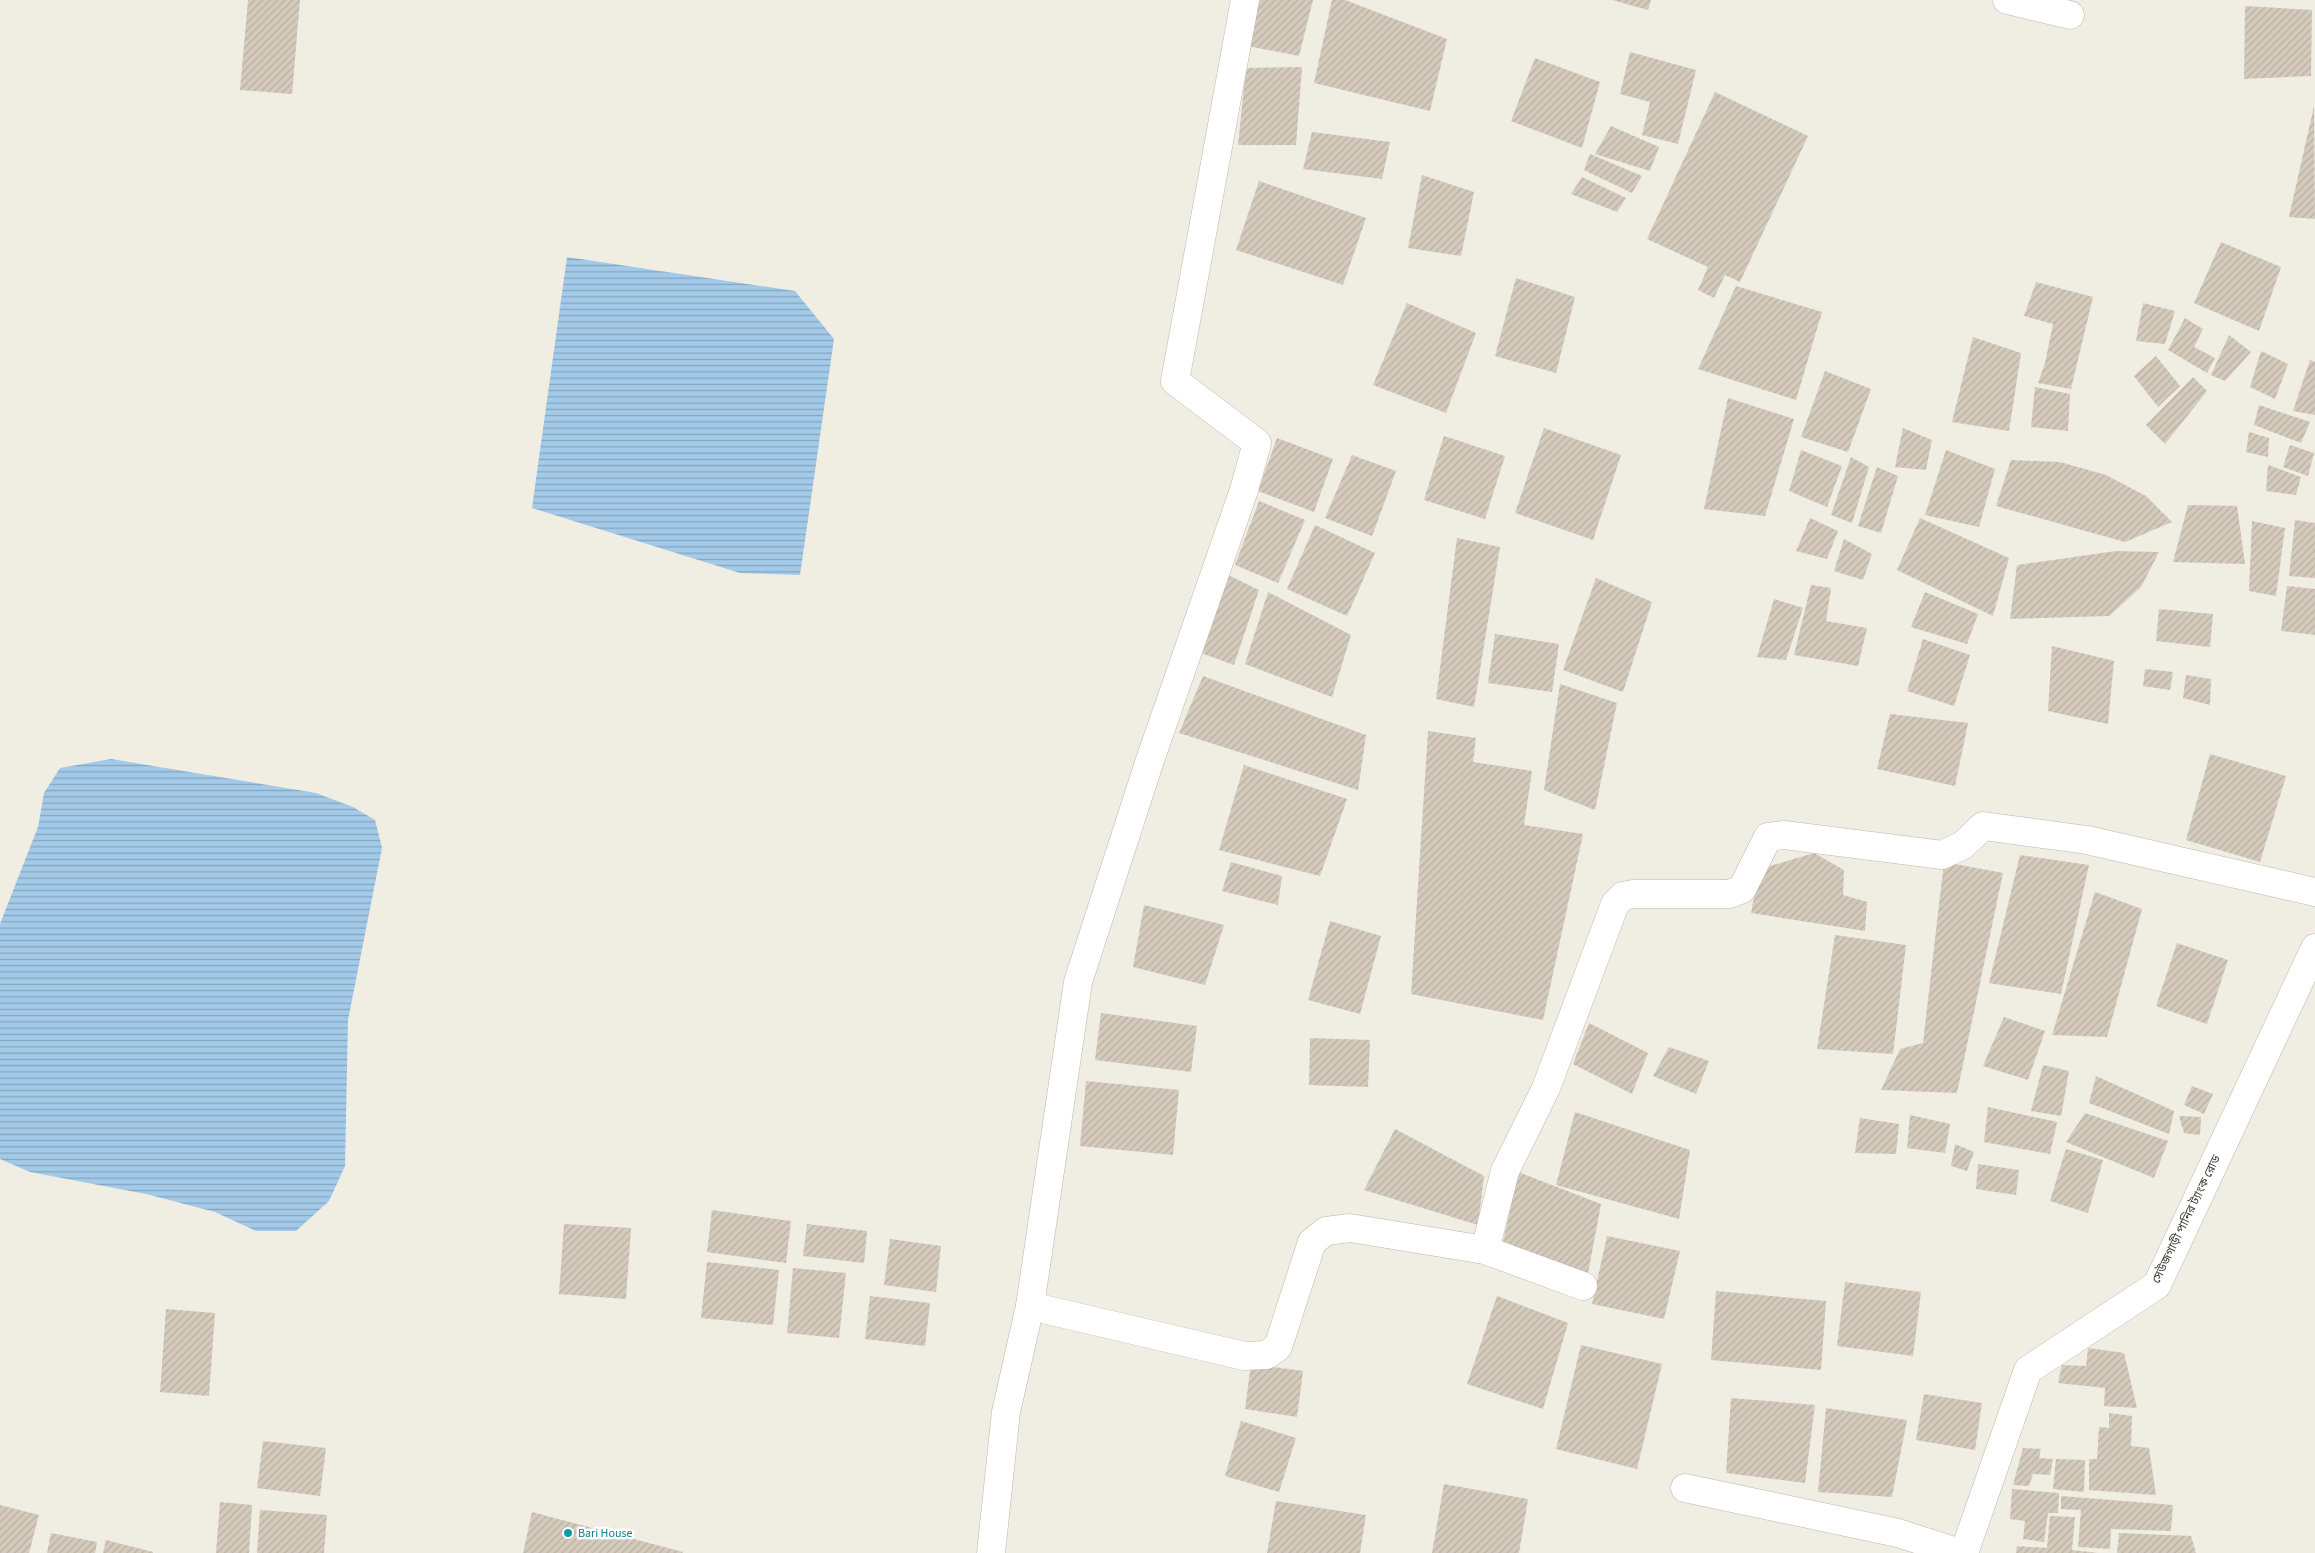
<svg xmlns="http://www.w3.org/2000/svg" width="2315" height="1553" viewBox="0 0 2315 1553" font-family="'Source Sans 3','Noto Sans Bengali',sans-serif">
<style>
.water{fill:url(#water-rules)}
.building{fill:url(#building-hatch)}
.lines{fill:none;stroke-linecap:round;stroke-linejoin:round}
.minor-casing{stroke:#bdb7aa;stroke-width:29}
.tertiary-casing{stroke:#bdb7aa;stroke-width:29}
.minor{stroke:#fff;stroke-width:28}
.tertiary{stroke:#fff;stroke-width:28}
.culture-dot{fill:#0f9aa8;stroke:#fff;stroke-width:2}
.labels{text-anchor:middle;stroke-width:5;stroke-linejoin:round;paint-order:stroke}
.street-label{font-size:12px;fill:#413d34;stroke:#fff}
.culture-label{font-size:12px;fill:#0d838f;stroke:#fff;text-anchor:start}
</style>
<defs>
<pattern id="water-rules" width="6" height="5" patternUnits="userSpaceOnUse" patternTransform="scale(1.25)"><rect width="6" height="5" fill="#a3cae9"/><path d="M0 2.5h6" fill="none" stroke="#86a5be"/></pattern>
<pattern id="building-hatch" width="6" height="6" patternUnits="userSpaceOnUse" patternTransform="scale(1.25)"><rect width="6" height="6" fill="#d4cbbd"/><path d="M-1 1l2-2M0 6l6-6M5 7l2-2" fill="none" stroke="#b7afa3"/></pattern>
</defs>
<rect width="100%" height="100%" fill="#f0ede3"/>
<!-- water -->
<g class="water">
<path d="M567,257L795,291L834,339L800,575L740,573L532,508Z"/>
<path d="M111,759L316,793L353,807L375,820L382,848L348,1020L345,1166L329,1201L296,1231H256L215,1212L146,1194L30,1172L0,1159V924L38,827L44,793L60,768Z"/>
</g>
<!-- building -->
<g class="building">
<path d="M248,0H300L292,94L240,90Z"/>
<path d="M1260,0H1313L1299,56L1248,46Z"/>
<path d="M1332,0H1345L1447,39L1430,111L1314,83Z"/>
<path d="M1612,0H1651L1648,10Z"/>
<path d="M2245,6L2312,10L2311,76L2244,79Z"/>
<path d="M1630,52L1696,70L1678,144L1642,135L1650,102L1620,94Z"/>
<path d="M1535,58L1600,82L1582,148L1511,121Z"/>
<path d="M1302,67L1296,145H1238L1246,68Z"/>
<path d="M1715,92L1808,136L1740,282L1725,275L1714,298L1698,290L1708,267L1647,239Z"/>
<path d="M2314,106L2315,219L2289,217Z"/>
<path d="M1611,126L1659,147L1650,171L1595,154Z"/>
<path d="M1312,132L1390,142L1382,179L1303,169Z"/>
<path d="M1590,154L1642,176L1632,193L1584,170Z"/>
<path d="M1422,175L1474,192L1461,256L1408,248Z"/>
<path d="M1582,177L1626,198L1617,212L1571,194Z"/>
<path d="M1259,181L1366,218L1343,285L1236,250Z"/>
<path d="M2221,242L2281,267L2259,331L2194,303Z"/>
<path d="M1516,278L1575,297L1556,373L1495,356Z"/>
<path d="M2036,282L2093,297L2071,389L2038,383L2045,363L2053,324L2024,316Z"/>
<path d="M1736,286L1822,312L1796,400L1698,369Z"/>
<path d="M1407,303L1476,333L1446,413L1373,385Z"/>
<path d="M2143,303L2175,311L2165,344L2136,341Z"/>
<path d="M2185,318L2203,329L2194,347L2215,358L2207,373L2168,350Z"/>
<path d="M2229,335L2251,352L2225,381L2211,375Z"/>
<path d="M1973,337L2021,353L2009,431L1952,422Z"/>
<path d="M2261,351L2288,364L2275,399L2250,387Z"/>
<path d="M2156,356L2180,386L2158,407L2134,376Z"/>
<path d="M2310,360L2315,362V415L2293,411Z"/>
<path d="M1825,371L1871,389L1848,452L1801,437Z"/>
<path d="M2193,377L2207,391L2165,444L2146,425Z"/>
<path d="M2035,387L2070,394L2068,431L2031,427Z"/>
<path d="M1728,398L1794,419L1765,516L1704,509Z"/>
<path d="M2259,405L2310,422L2301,443L2254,425Z"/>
<path d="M1544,428L1621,455L1593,540L1515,513Z"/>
<path d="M1903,428L1932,440L1926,470L1895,467Z"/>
<path d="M2249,432L2269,438L2268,457L2246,452Z"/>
<path d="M1444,436L1505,456L1485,519L1424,500Z"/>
<path d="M1277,438L1333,459L1314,512L1258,491Z"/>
<path d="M2290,445L2314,453L2308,476L2283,467Z"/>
<path d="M1801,450L1842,466L1827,507L1789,491Z"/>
<path d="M1946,450L1995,469L1979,527L1925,515Z"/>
<path d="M1352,455L1396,471L1372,536L1325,518Z"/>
<path d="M1851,457L1869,467L1852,523L1831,515Z"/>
<path d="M2011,460L2060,462L2106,475L2146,496L2172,522L2125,542L1996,506Z"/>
<path d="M2268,465L2301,477L2296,495L2266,491Z"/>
<path d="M1877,467L1898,476L1881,533L1858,526Z"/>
<path d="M1259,501L1305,520L1278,583L1235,565Z"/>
<path d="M2188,505L2237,506L2245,564L2173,562Z"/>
<path d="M1810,518L1838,531L1827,559L1796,551Z"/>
<path d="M1920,518L2009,558L1993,616L1897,570Z"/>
<path d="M2295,520L2315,523V578L2289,576Z"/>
<path d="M2252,521L2285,528L2276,596L2249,591Z"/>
<path d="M1315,525L1375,553L1347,616L1287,589Z"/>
<path d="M1457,538L1500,547L1474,707L1436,699Z"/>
<path d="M1844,539L1872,554L1863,580L1834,571Z"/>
<path d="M2116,551L2159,552L2141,587L2109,616L2010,619L2017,565Z"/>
<path d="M1226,574L1259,590L1234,665L1201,653Z"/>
<path d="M1596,578L1652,602L1623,692L1563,670Z"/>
<path d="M1811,585L1831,588L1826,621L1867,628L1858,666L1794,655Z"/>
<path d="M2287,586L2315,589V635L2281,631Z"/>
<path d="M1268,592L1351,635L1332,697L1245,664Z"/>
<path d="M1925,592L1978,614L1967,644L1911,627Z"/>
<path d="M1774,599L1803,608L1786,660L1757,657Z"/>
<path d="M2159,609L2213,614L2210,647L2156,641Z"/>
<path d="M1495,634L1559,644L1552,692L1488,683Z"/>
<path d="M1923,639L1970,655L1954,706L1907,691Z"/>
<path d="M2052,646L2114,661L2108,724L2048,711Z"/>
<path d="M2145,669L2173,672L2170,690L2143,686Z"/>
<path d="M2186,675L2211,679L2210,705L2183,698Z"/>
<path d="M1203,676L1366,735L1358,790L1179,733Z"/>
<path d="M1560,684L1617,703L1595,810L1544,790Z"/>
<path d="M1890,714L1968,723L1955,786L1877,769Z"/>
<path d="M1428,731L1476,738L1473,762L1532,771L1524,825L1583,834L1543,1020L1411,994Z"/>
<path d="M2210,754L2286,776L2260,862L2186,840Z"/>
<path d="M1244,765L1347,799L1320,876L1219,850Z"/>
<path d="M1814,853L1844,870L1843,895L1867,902L1865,931L1751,913L1760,869Z"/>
<path d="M2020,855L2089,865L2061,994L1989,983Z"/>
<path d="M1231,862L1282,876L1278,905L1222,891Z"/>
<path d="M1944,862L2003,873L1957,1093L1881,1090L1900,1049L1923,1043Z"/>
<path d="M2095,892L2142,909L2107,1037L2052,1035Z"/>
<path d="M1144,905L1224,925L1205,985L1133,967Z"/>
<path d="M1330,921L1381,936L1360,1014L1308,1000Z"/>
<path d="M1835,935L1906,945L1893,1054L1817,1049Z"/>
<path d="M2177,943L2228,960L2207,1024L2156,1006Z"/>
<path d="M1101,1013L1197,1026L1191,1072L1095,1060Z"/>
<path d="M2004,1017L2045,1031L2028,1080L1983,1066Z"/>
<path d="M1589,1023L1648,1053L1632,1094L1573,1064Z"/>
<path d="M1310,1038L1370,1040L1368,1087L1309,1085Z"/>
<path d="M1669,1047L1709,1061L1696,1094L1653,1076Z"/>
<path d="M2043,1065L2069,1071L2061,1116L2031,1111Z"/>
<path d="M2096,1076L2174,1111L2169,1134L2089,1103Z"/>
<path d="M1086,1081L1179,1090L1173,1155L1080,1146Z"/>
<path d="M2192,1086L2213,1094L2204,1114L2184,1105Z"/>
<path d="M1988,1107L2057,1122L2050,1154L1984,1142Z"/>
<path d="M1575,1112L1690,1150L1679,1219L1556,1185Z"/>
<path d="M2085,1113L2168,1141L2154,1178L2066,1142Z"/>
<path d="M1910,1115L1950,1124L1945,1153L1907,1148Z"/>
<path d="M2179,1116L2201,1117L2200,1135L2184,1133Z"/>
<path d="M1860,1118L1899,1124L1896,1154L1855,1153Z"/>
<path d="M1395,1129L1484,1176L1478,1225L1364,1190Z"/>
<path d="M1955,1144L1974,1152L1967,1171L1951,1166Z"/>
<path d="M2066,1149L2103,1160L2088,1213L2050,1201Z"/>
<path d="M1978,1164L2019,1170L2016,1195L1976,1189Z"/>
<path d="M1518,1172L1601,1204L1588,1273L1502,1247Z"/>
<path d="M712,1210L791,1221L786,1263L707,1252Z"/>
<path d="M564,1224L631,1228L626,1299L559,1294Z"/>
<path d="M807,1224L867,1231L864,1263L803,1256Z"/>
<path d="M1607,1236L1680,1251L1664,1319L1592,1304Z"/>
<path d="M890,1239L941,1246L936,1292L884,1285Z"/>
<path d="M707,1262L779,1270L773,1325L701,1318Z"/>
<path d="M793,1268L846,1273L839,1338L787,1333Z"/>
<path d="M1845,1282L1921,1292L1913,1356L1837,1346Z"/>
<path d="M1716,1291L1826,1301L1821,1370L1711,1360Z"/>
<path d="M870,1296L930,1303L925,1346L865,1339Z"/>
<path d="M1497,1296L1568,1323L1543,1409L1467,1384Z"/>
<path d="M166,1309L215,1313L209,1396L160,1392Z"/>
<path d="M1581,1345L1662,1364L1637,1469L1556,1449Z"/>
<path d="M2088,1348L2124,1353L2137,1408L2104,1406L2105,1388L2058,1383L2062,1365L2086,1366Z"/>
<path d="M1251,1364L1303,1371L1297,1417L1245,1409Z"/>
<path d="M1924,1394L1982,1403L1975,1450L1916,1440Z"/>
<path d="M1731,1398L1815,1405L1805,1483L1726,1473Z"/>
<path d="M1826,1408L1907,1420L1892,1497L1818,1492Z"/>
<path d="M2109,1413L2132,1416L2131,1446L2149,1448L2156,1495L2089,1490V1459H2097L2099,1427L2109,1428Z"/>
<path d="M1241,1421L1296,1438L1279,1492L1225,1476Z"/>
<path d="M263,1441L326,1448L320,1496L257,1488Z"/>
<path d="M2023,1448L2041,1449L2039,1458L2053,1459L2050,1475L2033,1474L2029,1486L2013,1485Z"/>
<path d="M2056,1459L2085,1460L2084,1492L2053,1489Z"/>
<path d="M1444,1484L1528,1499L1519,1553H1432Z"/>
<path d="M2012,1489L2059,1493L2058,1513H2048L2044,1542L2023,1539L2025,1521L2010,1519Z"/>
<path d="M2061,1496L2173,1505L2171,1531L2111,1529L2110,1549L2078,1547L2081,1510L2061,1509Z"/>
<path d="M1276,1501L1366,1515L1360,1553H1267Z"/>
<path d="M220,1502L252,1505L249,1553H216Z"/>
<path d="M0,1505L39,1515L29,1553H0Z"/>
<path d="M260,1510L327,1515L324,1553H257Z"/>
<path d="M532,1512L683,1552L682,1553H523Z"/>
<path d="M2050,1516L2075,1517L2072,1550L2098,1553H2016L2017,1546L2047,1548Z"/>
<path d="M51,1533L97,1542L95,1553H47Z"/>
<path d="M2119,1533L2191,1536L2196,1553H2117Z"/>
<path d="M106,1540L153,1552V1553H103Z"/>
</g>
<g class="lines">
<defs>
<g id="minor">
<path d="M2007,0L2070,15"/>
<path d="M1485,1250L1505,1171L1546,1088L1615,904L1623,896L1633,894H1730L1742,889L1768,837L1784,835L1942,855L1963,845L1983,826L2087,840L2315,892"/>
<path d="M1030,1306L1244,1356L1266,1355L1278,1347L1312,1242L1326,1231L1350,1228L1485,1250L1583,1286"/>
<path d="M1685,1488L1898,1533L1960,1553"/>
<path d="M991,1553L1006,1412L1030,1306L1078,982L1150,760L1244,490L1257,443L1175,381L1245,0"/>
</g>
<path id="tertiary" d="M1964,1553L2028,1370L2157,1285L2315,948"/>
</defs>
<!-- minor casing -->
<use href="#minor" class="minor-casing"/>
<!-- tertiary casing -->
<use href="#tertiary" class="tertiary-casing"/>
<!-- minor -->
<use href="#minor" class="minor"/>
<!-- tertiary -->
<use href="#tertiary" class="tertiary"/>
</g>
<!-- markers -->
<circle class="culture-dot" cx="568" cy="1533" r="5"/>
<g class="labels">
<!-- street labels -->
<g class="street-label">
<text transform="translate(2186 1219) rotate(-64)" y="4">সেউজগাড়ী পানির ট্যাংক রোড</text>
</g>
<!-- culture labels -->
<g class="culture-label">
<text x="578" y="1537">Bari House</text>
</g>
</g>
</svg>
